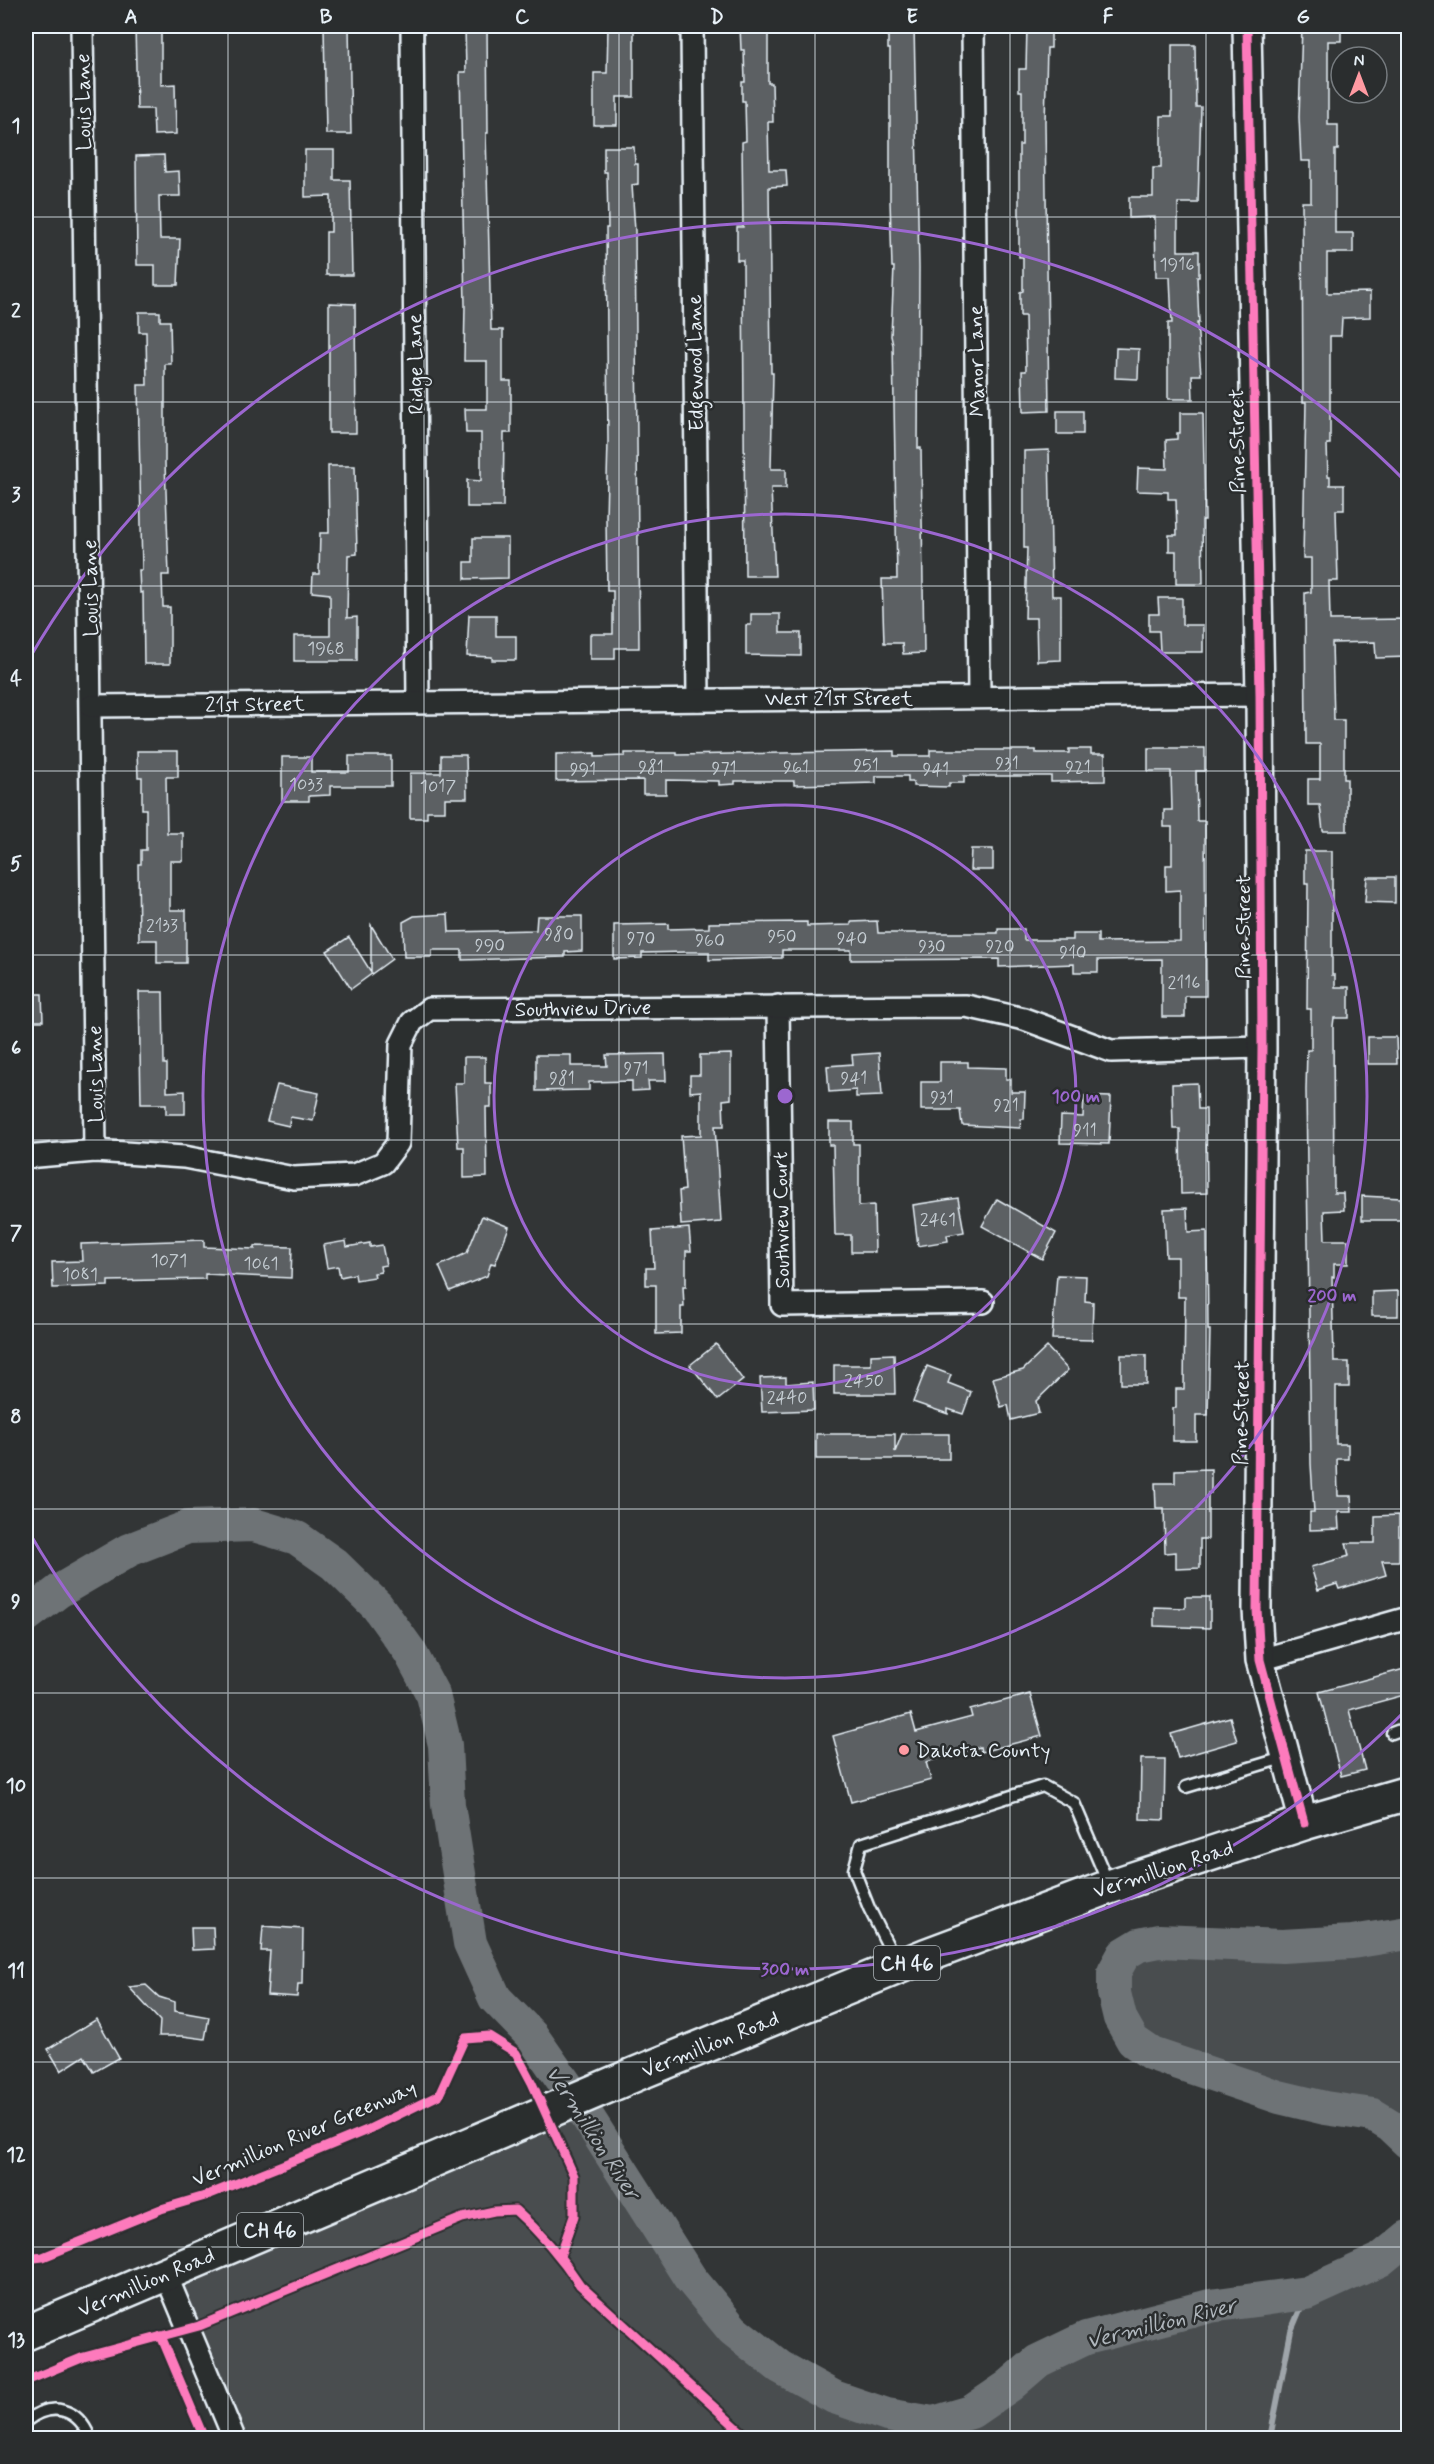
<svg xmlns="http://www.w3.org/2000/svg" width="1434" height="2464" viewBox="0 0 1434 2464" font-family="Mynerve,sans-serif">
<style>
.green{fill:#494d4f;stroke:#989fa4;stroke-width:1.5}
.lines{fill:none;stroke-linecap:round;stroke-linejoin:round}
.stream{stroke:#9fa5aa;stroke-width:6}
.river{stroke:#6e7376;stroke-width:34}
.building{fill:#5c6063;stroke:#e8f1f8;stroke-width:1.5}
.service-casing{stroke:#e8f1f8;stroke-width:15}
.minor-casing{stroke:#e8f1f8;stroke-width:26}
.tertiary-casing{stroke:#e8f1f8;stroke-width:32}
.primary-casing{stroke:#e8f1f8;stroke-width:38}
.service{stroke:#2a2d2e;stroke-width:10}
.minor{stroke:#2a2d2e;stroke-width:21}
.tertiary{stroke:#2a2d2e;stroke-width:27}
.primary{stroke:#2a2d2e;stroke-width:33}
.cycleway-casing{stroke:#2a2d2e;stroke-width:13}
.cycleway{stroke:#fd7abc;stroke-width:9}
.grid{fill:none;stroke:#e8f1f8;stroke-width:1.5;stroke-opacity:0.55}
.ring{fill:none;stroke:#9c67d0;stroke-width:3}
.poi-dot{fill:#ff9aa2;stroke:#2a2d2e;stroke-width:2}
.labels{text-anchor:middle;stroke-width:5;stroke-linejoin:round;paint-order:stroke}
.number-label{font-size:18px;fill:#c5cdd3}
.shield{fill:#2a2d2e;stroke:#afb6bb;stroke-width:1.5}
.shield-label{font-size:20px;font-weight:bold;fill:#e8f1f8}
.street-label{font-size:21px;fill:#e8f1f8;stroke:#2a2d2e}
.poi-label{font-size:21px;fill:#e8f1f8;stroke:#2a2d2e;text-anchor:start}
.water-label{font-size:22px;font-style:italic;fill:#b1b8be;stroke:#2a2d2e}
.centre{fill:#9c67d0;stroke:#2a2d2e;stroke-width:3}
.ring-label{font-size:18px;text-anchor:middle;font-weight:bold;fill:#9c67d0;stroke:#2a2d2e;stroke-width:5;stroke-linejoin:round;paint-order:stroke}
.neatline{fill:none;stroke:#e8f1f8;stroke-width:2}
.grid-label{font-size:20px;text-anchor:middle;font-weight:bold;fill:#e8f1f8}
</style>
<rect width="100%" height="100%" fill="#323536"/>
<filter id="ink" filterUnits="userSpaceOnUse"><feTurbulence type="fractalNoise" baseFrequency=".0167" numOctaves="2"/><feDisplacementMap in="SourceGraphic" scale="12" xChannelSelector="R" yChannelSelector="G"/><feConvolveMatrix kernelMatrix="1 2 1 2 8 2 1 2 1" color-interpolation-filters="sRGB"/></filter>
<g filter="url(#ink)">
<!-- green -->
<g class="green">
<path d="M1408,1933V2142L1391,2126L1373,2115L1325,2108L1279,2097L1152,2054L1133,2041L1120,2018L1114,1993V1972L1124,1954L1139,1945L1159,1941L1282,1946L1352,1942Z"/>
<path d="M576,2099L690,2278L733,2330L780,2367L834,2397L887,2415L933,2423L971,2412L1009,2386L1038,2361L1086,2338L1210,2306L1307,2293L1380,2260L1408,2237V2438H234L166,2275Z"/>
</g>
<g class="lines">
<!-- stream -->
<path class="stream" d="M1270,2438L1291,2331L1307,2293"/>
<!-- river -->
<g class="river">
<path d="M26,1616L59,1591L129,1550L188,1527L254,1525L297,1538L334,1564L377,1606L410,1652L433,1695L445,1745L448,1805L470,1943L495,1998L532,2036L576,2099L690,2278L733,2330L780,2367L834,2397L887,2415L933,2423L971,2412L1009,2386L1038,2361L1086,2338L1210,2306L1307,2293L1380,2260L1408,2237"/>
<path d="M1408,1933L1352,1942L1282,1946L1159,1941L1139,1945L1124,1954L1114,1972V1993L1120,2018L1133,2041L1152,2054L1279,2097L1325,2108L1373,2115L1391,2126L1408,2142"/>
</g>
</g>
<!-- building -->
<g class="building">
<path d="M135,26H161V85L175,84L176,134L154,135L153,109H137Z"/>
<path d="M324,26H349L351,134H326Z"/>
<path d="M465,26H487L488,133H486L491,330H503V381H511V433H504L503,507H467V480L481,481V433H466L465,409H487V361H464L465,305L460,72H466Z"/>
<path d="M608,26H634V97H617V125H594V73H607Z"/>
<path d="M740,26H768V83H772L773,122H768L769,170H786L787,186L769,187L771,373H773L771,469H786V488H771L775,576H745L743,260H737V227H743L742,142L746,141L745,101H742V82H745L744,50H741Z"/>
<path d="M888,26H914L919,267L918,448H921L924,653L903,654L902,643H884L882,579H897L893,345L891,336L894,267H892L890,200V49H888Z"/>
<path d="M1027,26H1051V48H1047L1045,122L1049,411L1023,412L1022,371H1026L1025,316H1020V292L1023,291V257H1019V145H1022V91H1019V69H1026Z"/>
<path d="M1302,26H1341V41H1328V125H1338V150H1335V233H1353V253H1327V293L1370,292V317L1342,318L1341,336H1330V444H1327L1328,476H1330V485H1344V510H1336L1338,581H1329L1330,620L1408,619V657L1376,658L1375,642L1332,643L1334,720H1344V779H1347V831H1323L1320,805H1308V779H1320V744H1306L1305,593L1311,592V558H1303L1306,402H1303L1302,202H1311V161H1301L1299,117Z"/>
<path d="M1172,45H1195L1196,107H1201L1198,203H1178V251H1199V277H1197L1199,323H1197L1201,375H1192L1193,399H1168V323H1172L1170,277H1156L1155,217L1129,218V197H1153V168H1161V116H1172Z"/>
<path d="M604,147H634L635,164H638V184L632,185L635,231L639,648H615V659H590V634H613V591H607L606,517L608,441L606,228H608L607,172H604Z"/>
<path d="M305,150H334V180H350L352,275H326V232H331V196L305,197Z"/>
<path d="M164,155L165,172L179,171L180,196H159L160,239H180L178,285H155V265H137L136,156Z"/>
<path d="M329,303L355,304L356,433H329Z"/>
<path d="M139,312H160V321H170L171,364H165V463L169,575H162L163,607H170V664H144L143,592L140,593L139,570H142L138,385H147L146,332H139Z"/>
<path d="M1116,348L1139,349L1138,379L1115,378Z"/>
<rect x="1057" y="411" width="26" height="23"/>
<path d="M1180,413H1203L1205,520H1202L1203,584H1176V551H1169V535H1177L1176,499H1168V492L1137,491L1138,468L1167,469L1166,440L1177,439V433H1180Z"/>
<path d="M1049,450L1052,596H1061V660L1037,661L1036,618H1025L1027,548H1024V451Z"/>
<path d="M328,466H355L357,554L348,555L347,618L357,617V661H294V636H330V594L312,592L313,574H319L320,533H329Z"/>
<path d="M473,538H508V578L465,579V562H473Z"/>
<path d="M1158,598H1182V625H1203V652H1160L1159,631H1149V614H1159Z"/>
<path d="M751,614H780V633H801V656L746,655V625H751Z"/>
<path d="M469,615H496V636H516V660H492V657L467,656Z"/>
<path d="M1148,748H1205V771H1196L1197,821H1205L1206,996H1185V1017H1162V959L1098,960V972H1074V964L999,967V959L851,960V950H782V958L709,960V952H685L642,953V958L614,959V925L668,924V929L709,928V923L807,922V926L851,925V922L877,921L878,933H998V929H1024V940H1073V934H1098V942L1180,941V890L1166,891V865H1172V827H1164V810H1172L1171,771H1148Z"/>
<path d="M1069,749H1091V754H1105V781L1051,782V776H964V783H949V787L913,786V782H908V776H876V783L794,785V781H735V784L719,785V781L666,780V794H643V780L556,781V754L595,753V757L625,756V753H677V755L894,751V756H930V750H1036V753H1069Z"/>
<path d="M137,751H178V777H166L167,833H183V861H170V910H186V963H157V940H139L138,864H141V850H146V809H142V777H138Z"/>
<path d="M441,755H466L467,798H445V811H427V818H410V773H441Z"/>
<path d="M349,756H391V786H330V795L309,796V801H282V757H311V772H349Z"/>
<path d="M971,849H993V870H970Z"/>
<path d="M1305,851H1332V975H1335V987H1349V1018H1334L1333,1026L1334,1193H1343L1344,1210L1324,1211L1325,1240H1348V1264H1334V1277H1332L1334,1362H1349V1387H1336V1444H1348V1459H1337L1338,1496H1351L1352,1512H1338L1339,1529L1310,1530V1512H1314L1311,1464L1306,1090L1307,1050H1311V1009H1307L1308,884H1305Z"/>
<path d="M1367,877H1395V903L1365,902Z"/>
<path d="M448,914L449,932L536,930L537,916H582V951L565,952V957L462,960V950H432V957H404L403,922L414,916Z"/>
<path d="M371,925L392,959L351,989L327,951L349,937L371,972Z"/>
<path d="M139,992H163L164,1064H167V1092L185,1091V1114H166V1104H141Z"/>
<path d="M26,994H42L43,1021H26Z"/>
<path d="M1368,1037H1396L1397,1064H1368Z"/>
<path d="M879,1053L882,1096L856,1097V1090L829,1092L827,1066L853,1064L852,1055Z"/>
<path d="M665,1054L666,1081H648L649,1090L632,1091V1081L589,1082V1090L536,1091V1055H571V1066H607L606,1055Z"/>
<path d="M731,1054V1099L723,1100L724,1126H715L721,1222L681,1225L679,1191L685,1190L681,1136L701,1135V1091L690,1092V1075H700V1055Z"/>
<path d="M464,1057H485V1083H491V1107H486L487,1177L464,1178V1147H458L455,1083H464Z"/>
<path d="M940,1062H968V1067L1006,1068V1079H1011V1092H1025L1024,1119H1021L1020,1128L962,1125L960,1110H921V1082H940Z"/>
<path d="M1197,1083L1198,1109H1206L1207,1193L1181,1194L1180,1129H1173L1172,1084Z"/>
<path d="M277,1085L319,1093L313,1121L290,1117L289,1126L267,1121Z"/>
<path d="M1084,1096L1111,1097L1109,1144L1060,1143L1061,1116L1083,1117Z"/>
<path d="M829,1122H853V1144H859V1206L874,1205L875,1252H851V1235H835L833,1145H829Z"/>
<path d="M1362,1196L1401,1198V1220H1362Z"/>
<path d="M958,1198L964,1232L947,1235L948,1241L918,1246L913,1205Z"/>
<path d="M997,1199L1056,1233L1042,1259L982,1226Z"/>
<path d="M1187,1208L1188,1232L1207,1231L1208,1330H1210L1208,1415H1196V1441H1173V1408H1176V1389H1184L1185,1297H1178V1257H1166L1164,1209Z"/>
<path d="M482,1216L509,1227L495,1264L491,1263L487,1276L450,1291L439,1266L467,1253Z"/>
<path d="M689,1228L691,1251H686V1286H683L684,1307H681V1333L656,1334V1285H646V1268H654L652,1231Z"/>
<path d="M204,1240V1247L255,1249V1246L292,1247L291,1278L205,1274V1279L108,1281V1286L53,1288L52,1262L82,1261L81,1244Z"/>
<path d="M346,1241L347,1247L370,1243V1247L382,1245L386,1265L380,1266L381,1272L374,1273L375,1277L356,1280L355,1274L340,1277L338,1266L327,1268L323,1245Z"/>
<path d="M1057,1275L1086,1276L1085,1301L1093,1302L1092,1340L1052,1339Z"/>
<path d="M1398,1291V1316H1372V1292Z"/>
<path d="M716,1344L743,1380L718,1400L690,1365Z"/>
<path d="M1047,1347L1068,1370L1036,1401L1039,1413L1011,1420L1008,1405L1001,1407L993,1378L1023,1370Z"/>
<path d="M894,1354L895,1394H834V1365H871V1355Z"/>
<rect x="1121" y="1355" width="25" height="29"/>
<path d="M927,1366L951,1375L948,1383L971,1392L963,1414L948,1409V1414L913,1402Z"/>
<path d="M786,1377V1384L813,1382L814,1410L762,1412L760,1378Z"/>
<path d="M816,1434H895V1452L902,1434H949V1459H816Z"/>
<path d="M1211,1469V1493H1208V1539H1200V1568L1176,1569V1552L1165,1553L1164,1508H1156L1155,1483H1175V1470Z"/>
<path d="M1399,1515V1561H1382L1386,1575L1339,1589L1337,1584L1318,1590L1311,1567L1349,1556L1346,1543H1375V1516Z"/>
<path d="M1185,1597H1210V1628L1154,1626V1607L1185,1608Z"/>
<path d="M1408,1668V1694L1349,1710L1365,1770L1341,1776L1319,1692Z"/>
<path d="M1030,1694L1042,1736L981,1752L980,1747L926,1762L931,1780L851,1802L833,1736L911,1714L916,1732L972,1717L970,1710Z"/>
<path d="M1230,1717L1237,1741L1178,1758L1171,1734Z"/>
<path d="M1141,1759H1165L1164,1820L1140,1819Z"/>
<path d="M263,1926L303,1929L302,1984H298L297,1997L267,1995L270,1951H261Z"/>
<path d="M191,1927H213L214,1949L192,1950Z"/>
<path d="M146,1985L159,1997L175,2002V2011L209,2017L205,2039L183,2036H159L160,2021L129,1987Z"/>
<path d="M97,2019L119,2058L94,2072L84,2056L61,2071L48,2049Z"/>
</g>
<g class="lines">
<defs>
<g id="service">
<path d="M1392,1733L1408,1727"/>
<path d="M1186,1787L1286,1757"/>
<path d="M897,1964L869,1908L854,1870L861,1844L1043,1786L1074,1803L1108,1883"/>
<path d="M26,2421C52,2401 78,2408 90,2438"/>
</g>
<g id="minor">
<path d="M82,26L95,1151"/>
<path d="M412,26L418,702"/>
<path d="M692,26L698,700"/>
<path d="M973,26L979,697"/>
<path d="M91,706L1260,695"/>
<path d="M778,1006L782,1305L983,1302"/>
<path d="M26,1157L95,1151L184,1157L294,1178L354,1175L383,1163L398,1143L401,1044L412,1022L429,1009L966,1006L1024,1019L1111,1051L1262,1047"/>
<path d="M1260,1660L1408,1618"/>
<path d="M166,2275L234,2438"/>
</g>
<path id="tertiary" d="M1247,26L1260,695L1262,1047L1257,1609L1260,1660L1304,1823"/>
<path id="primary" d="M26,2333L636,2074L925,1956L1109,1887L1304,1823L1408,1793"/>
</defs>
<!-- service casing -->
<use href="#service" class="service-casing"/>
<!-- minor casing -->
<use href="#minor" class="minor-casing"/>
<!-- tertiary casing -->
<use href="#tertiary" class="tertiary-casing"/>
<!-- primary casing -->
<use href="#primary" class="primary-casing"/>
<!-- service -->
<use href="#service" class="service"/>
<!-- minor -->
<use href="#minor" class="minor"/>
<!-- tertiary -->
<use href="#tertiary" class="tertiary"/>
<!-- primary -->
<use href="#primary" class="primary"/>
<defs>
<g id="cycleway">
<path d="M1247,26L1260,695L1262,1047L1257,1609L1260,1660L1304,1823"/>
<path d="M26,2259L43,2257L161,2209L205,2196L285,2164L367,2130L439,2095L465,2038L489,2036L516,2053L532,2083L574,2176V2216L560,2256"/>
<path d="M161,2336L204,2438"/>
<path d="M26,2381L84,2357L199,2326L462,2218L494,2211L515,2210C540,2232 561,2256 580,2285L748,2438"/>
</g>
</defs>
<!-- cycleway casing -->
<use href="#cycleway" class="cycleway-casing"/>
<!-- cycleway -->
<use href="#cycleway" class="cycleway"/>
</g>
</g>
<!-- grid -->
<path class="grid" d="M228,26V2438M424,26V2438M619,26V2438M815,26V2438M1010,26V2438M1206,26V2438M26,217H1408M26,402H1408M26,586H1408M26,771H1408M26,955H1408M26,1140H1408M26,1324H1408M26,1509H1408M26,1693H1408M26,1878H1408M26,2062H1408M26,2247H1408"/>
<!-- distance rings -->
<g class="ring">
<circle cx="785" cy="1096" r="291"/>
<circle cx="785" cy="1096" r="582"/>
<path d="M1408 1708A873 873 0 0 1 29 1532M29 659A873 873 0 0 1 1408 484"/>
</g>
<!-- markers -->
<circle class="poi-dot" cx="904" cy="1750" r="6"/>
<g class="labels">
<!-- number labels -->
<g class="number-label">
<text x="1177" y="270">1916</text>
<text x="326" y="654">1968</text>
<text x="1007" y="769">931</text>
<text x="866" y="771">951</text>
<text x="651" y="773">981</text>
<text x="796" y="773">961</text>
<text x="1078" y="773">921</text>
<text x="724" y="774">971</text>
<text x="583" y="775">991</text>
<text x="936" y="775">941</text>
<text x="306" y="790">1033</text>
<text x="438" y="792">1017</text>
<text x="162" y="931">2133</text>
<text x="559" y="940">980</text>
<text x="782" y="942">950</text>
<text x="641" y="944">970</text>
<text x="852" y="944">940</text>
<text x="710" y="946">960</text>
<text x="490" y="951">990</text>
<text x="932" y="952">930</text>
<text x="1000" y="952">920</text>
<text x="1073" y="958">910</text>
<text x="1184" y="988">2116</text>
<text x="636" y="1074">971</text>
<text x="562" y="1084">981</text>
<text x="854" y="1084">941</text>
<text x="942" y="1103">931</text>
<text x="1006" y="1111">921</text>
<text x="1085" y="1136">911</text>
<text x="938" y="1225">2461</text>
<text x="169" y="1266">1071</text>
<text x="261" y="1269">1061</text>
<text x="80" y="1280">1081</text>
<text x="864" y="1386">2450</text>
<text x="787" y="1403">2440</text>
</g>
<!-- shield labels -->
<g class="shield">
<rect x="874" y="1946" width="66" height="34" rx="4.5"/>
<rect x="237" y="2213" width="66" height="34" rx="4.5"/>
</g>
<g class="shield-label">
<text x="907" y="1970">CH 46</text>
<text x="270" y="2237">CH 46</text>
</g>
<!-- street labels -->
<g class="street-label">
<text transform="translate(83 102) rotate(-91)" y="7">Louis Lane</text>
<text transform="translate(976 361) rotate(-91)" y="7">Manor Lane</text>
<text transform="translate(695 363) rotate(-91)" y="7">Edgewood Lane</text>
<text transform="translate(415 364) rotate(-91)" y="7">Ridge Lane</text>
<text transform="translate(1237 441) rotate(-91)" y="7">Pine Street</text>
<text transform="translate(90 588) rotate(-91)" y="7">Louis Lane</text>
<text x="839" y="705">West 21st Street</text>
<text transform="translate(255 704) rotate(-1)" y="7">21st Street</text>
<text transform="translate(1243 927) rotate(-90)" y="7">Pine Street</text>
<text transform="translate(583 1008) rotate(-1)" y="7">Southview Drive</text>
<text transform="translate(95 1074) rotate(-91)" y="7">Louis Lane</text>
<text transform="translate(781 1220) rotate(-91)" y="7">Southview Court</text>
<text transform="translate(1241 1413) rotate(-89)" y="7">Pine Street</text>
<text transform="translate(1163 1869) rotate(-18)" y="7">Vermillion Road</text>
<text transform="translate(710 2044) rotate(-22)" y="7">Vermillion Road</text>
<text transform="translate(304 2133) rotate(-23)" y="7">Vermillion River Greenway</text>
<text transform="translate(146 2282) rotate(-23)" y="7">Vermillion Road</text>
</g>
<!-- poi labels -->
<g class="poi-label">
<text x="916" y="1757">Dakota County</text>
</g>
<!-- water labels -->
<g class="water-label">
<text transform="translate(594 2132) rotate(57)" y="8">Vermillion River</text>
<text transform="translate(1161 2322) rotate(-14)" y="8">Vermillion River</text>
</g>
</g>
<circle cx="785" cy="1096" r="9" class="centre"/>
<g class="ring-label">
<text x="1076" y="1102">100 m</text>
<text x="1332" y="1301">200 m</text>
<text x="785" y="1975">300 m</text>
</g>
<!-- margin -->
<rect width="1434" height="2464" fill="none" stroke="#2a2d2e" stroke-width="66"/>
<!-- north arrow -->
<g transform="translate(1359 75)"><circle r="28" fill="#2a2d2e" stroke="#767b7f" stroke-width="1.5"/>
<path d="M0-4.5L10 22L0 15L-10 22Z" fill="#ff9aa2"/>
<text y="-9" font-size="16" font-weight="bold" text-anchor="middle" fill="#e8f1f8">N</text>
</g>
<rect x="33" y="33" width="1368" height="2398" class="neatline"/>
<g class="grid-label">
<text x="131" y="23">A</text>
<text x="326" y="23">B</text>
<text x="522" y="23">C</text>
<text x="717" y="23">D</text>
<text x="912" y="23">E</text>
<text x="1108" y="23">F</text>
<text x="1303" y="23">G</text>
<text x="16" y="132">1</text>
<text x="16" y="317">2</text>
<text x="16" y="501">3</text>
<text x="16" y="685">4</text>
<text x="16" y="870">5</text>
<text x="16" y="1054">6</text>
<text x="16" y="1239">7</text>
<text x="16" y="1423">8</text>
<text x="16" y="1608">9</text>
<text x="16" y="1792">10</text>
<text x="16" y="1977">11</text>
<text x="16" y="2161">12</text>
<text x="16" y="2346">13</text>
</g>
</svg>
